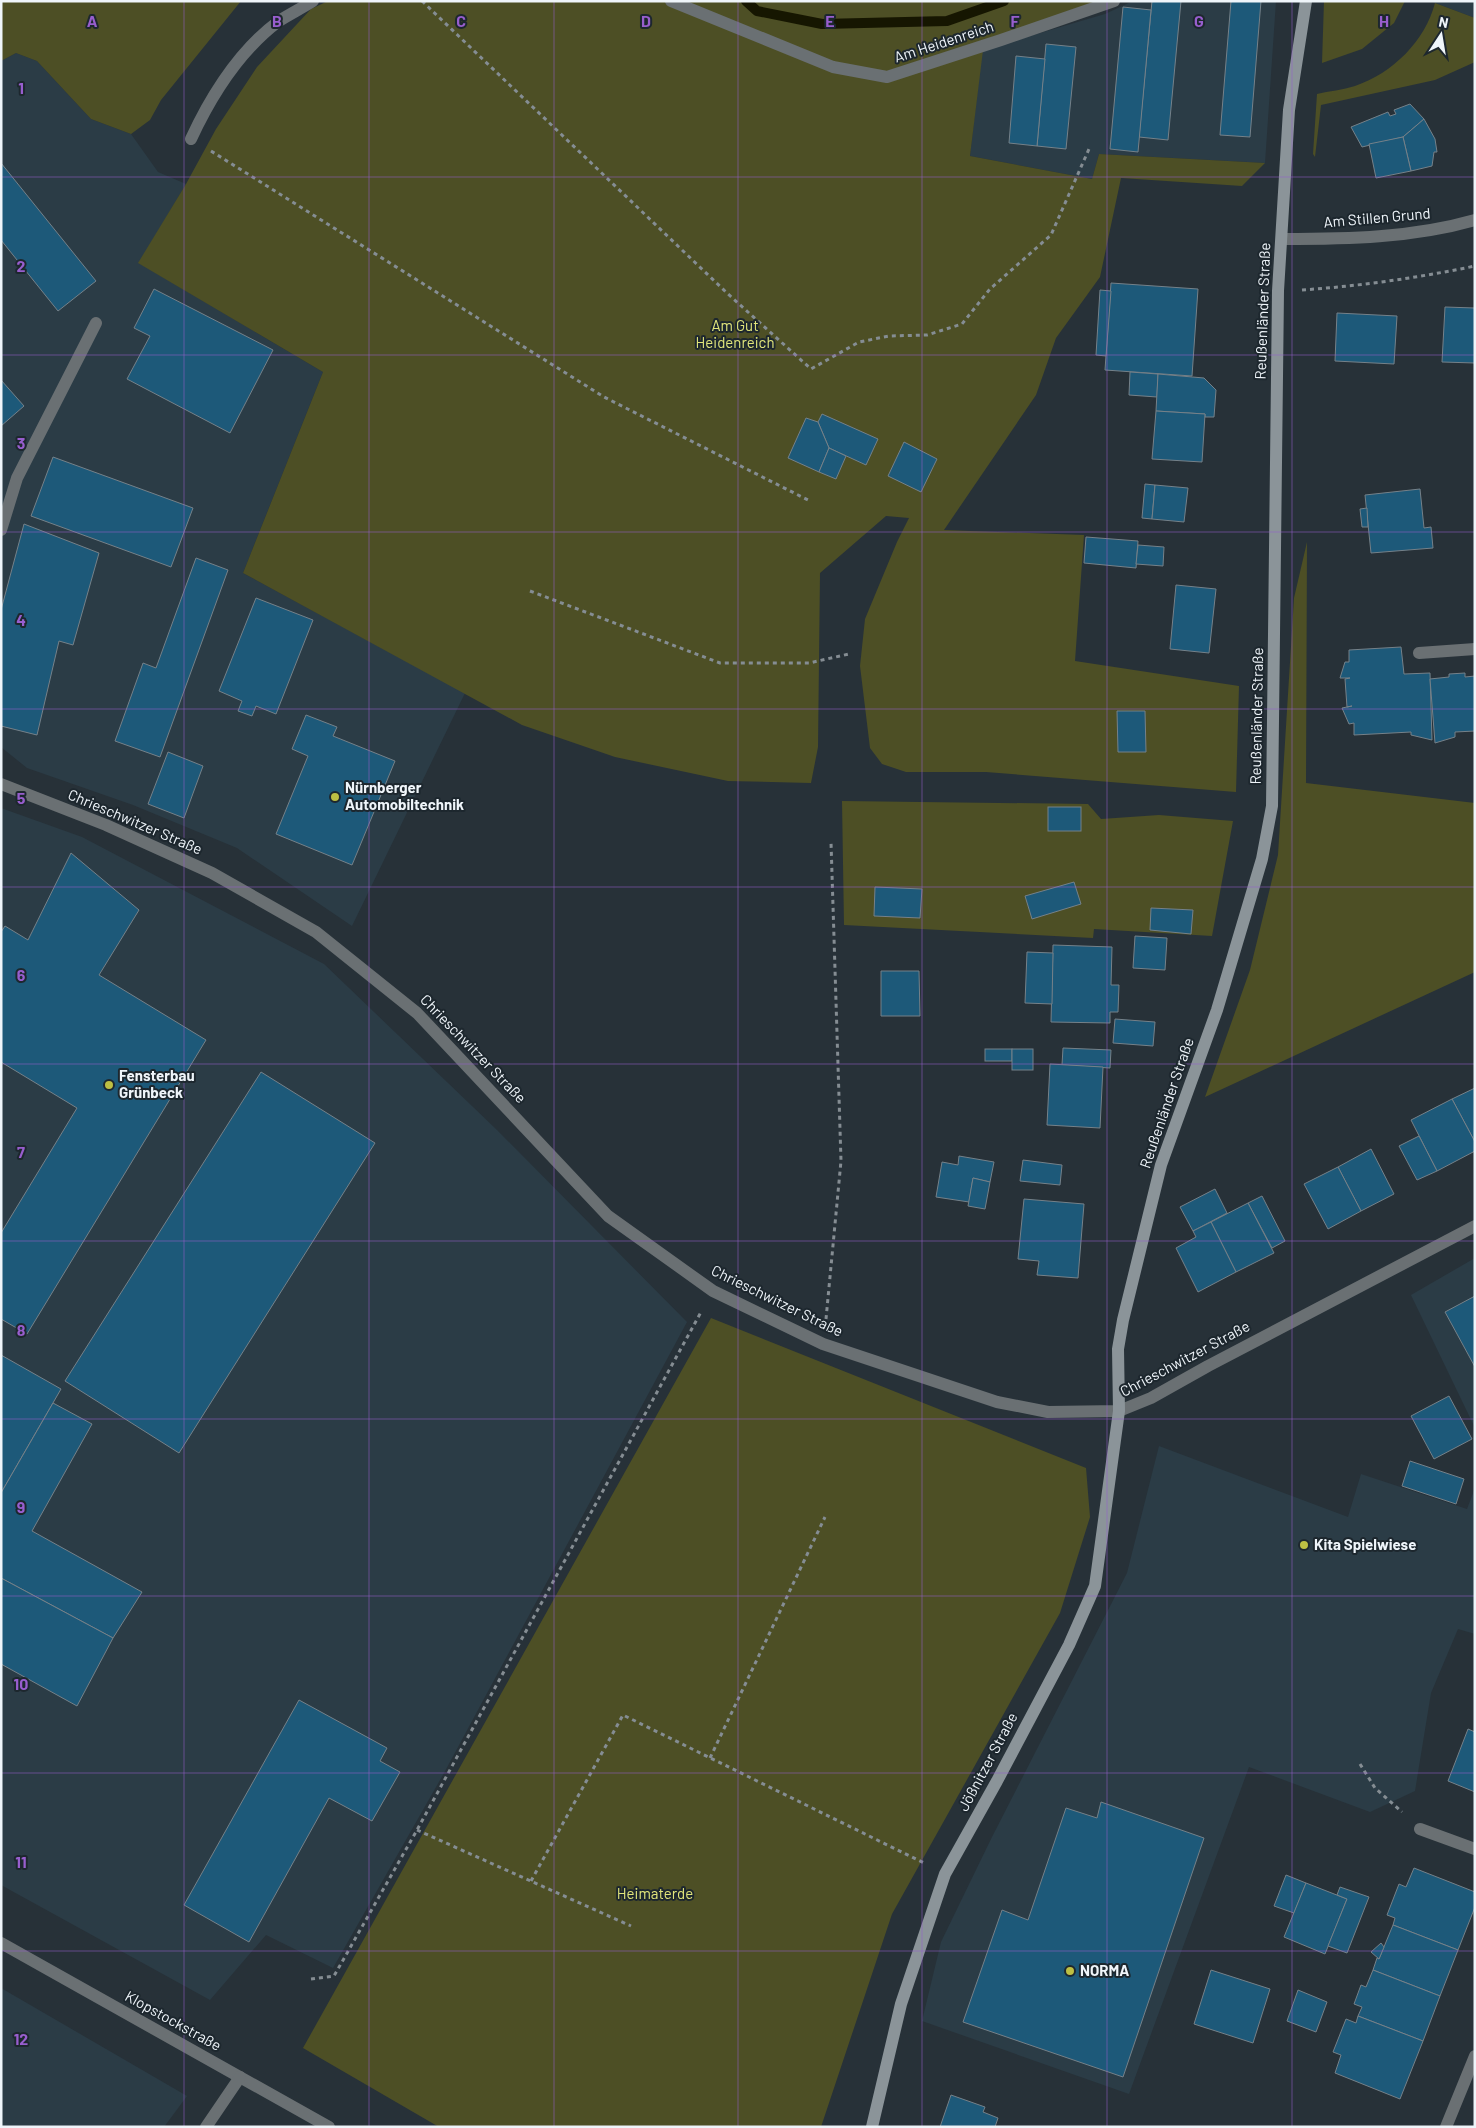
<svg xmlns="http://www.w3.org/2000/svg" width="1476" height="2128" viewBox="0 0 1476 2128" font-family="Barlow,sans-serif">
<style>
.built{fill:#2b3c46}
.green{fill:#4d4f25}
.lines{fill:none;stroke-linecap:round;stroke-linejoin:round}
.stream{stroke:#161601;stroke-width:10}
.building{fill:#1d5979;stroke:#758189}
.path{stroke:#858d93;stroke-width:3;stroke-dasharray:4 4;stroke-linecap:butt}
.lane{stroke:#6a7073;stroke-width:12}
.street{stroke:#6a7073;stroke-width:12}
.secondary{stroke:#8b9499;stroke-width:12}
.grid{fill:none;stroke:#985ece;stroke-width:1;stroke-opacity:0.55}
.poi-dot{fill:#bdbf43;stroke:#1d272e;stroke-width:2}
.labels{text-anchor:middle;stroke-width:4;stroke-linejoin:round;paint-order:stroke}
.street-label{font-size:15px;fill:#eff5fa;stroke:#1d272e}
.park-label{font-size:15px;fill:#e2e67b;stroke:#1d272e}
.poi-label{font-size:15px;font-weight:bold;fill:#eff5fa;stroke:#1d272e;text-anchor:start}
.grid-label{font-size:16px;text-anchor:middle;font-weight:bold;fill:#985ece;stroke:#1d272e;stroke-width:4;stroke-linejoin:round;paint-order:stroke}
</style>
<rect width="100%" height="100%" fill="#273138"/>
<!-- built -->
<g class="built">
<path d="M1133,1H1276L1265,163L1099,154L1092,179L970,156L982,50L1105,14Z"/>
<path d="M1431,1H1475V18L1435,3Z"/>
<path d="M16,53L37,61L91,119L131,134L158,172L186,184L139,263L323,372L243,573L465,693L352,926L237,848L133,805L27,768L1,747V61Z"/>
<path d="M1,808L82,837L324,964L497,1130L687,1322L444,1773L333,1968L266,1935L210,2000L1,1885Z"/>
<path d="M1475,1258V1428L1411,1295Z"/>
<path d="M1159,1446L1348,1517L1361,1474L1467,1509L1475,1488V1634L1458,1629L1431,1693L1415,1791L1370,1812L1249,1767L1129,2094L922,2021L941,1942L992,1837L1127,1573Z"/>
<path d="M1,1988L187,2096L164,2127H1Z"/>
</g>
<!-- green -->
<g class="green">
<path d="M1,1H241L161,100L150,120L131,134L91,119L37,61L16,53L1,61Z"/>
<path d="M328,1H1096L983,50L970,156L1092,179L1099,154L1265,163L1242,186L1121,178L1100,277L1056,338L1036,395L944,530L1084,535L1075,661L1239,686L1236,792L986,772H906L882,764L870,748L860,666L865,619L897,542L909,518L886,516L820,573L818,747L811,783L728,781L615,757L522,725L243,573L323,372L138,263L186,184L216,129L257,67L311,9Z"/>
<path d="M1324,1H1405L1394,23L1362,49L1322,63Z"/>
<path d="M1435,3L1475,18V62L1435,80L1321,105L1315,157L1313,154L1317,94C1329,91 1343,90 1355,86C1393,73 1425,41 1435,3Z"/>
<path d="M1307,542L1306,783L1475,803V972L1205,1097L1250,970L1278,855L1294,598Z"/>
<path d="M842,801L1088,804L1101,819L1159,815L1233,821L1212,936L1094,929L1093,938L844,925Z"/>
<path d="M711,1318L1086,1468L1090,1517L1060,1613L892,1914L821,2127H439L303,2048Z"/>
</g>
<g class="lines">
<!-- stream -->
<path class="stream" d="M746,1L757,11L822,24L947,21L1004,1"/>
</g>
<!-- building -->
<g class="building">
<path d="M1152,1H1181L1168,140L1139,137Z"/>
<path d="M1231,1H1261L1250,137L1220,135Z"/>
<path d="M1123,7L1151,10L1138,152L1110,149Z"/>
<path d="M1046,44L1076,47L1066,149L1037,146Z"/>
<path d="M1016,56L1045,59L1037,146L1009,143Z"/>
<path d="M1410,104L1424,119L1403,137L1362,147L1351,127L1388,112L1390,116L1396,114L1394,110Z"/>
<path d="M1424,119L1435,139L1437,152H1434L1432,166L1411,171L1403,137Z"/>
<path d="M1403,137L1411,171L1376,178L1369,144Z"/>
<path d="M1,163L96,281L58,311L1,240Z"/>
<path d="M1111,283L1198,289L1192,376L1105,370Z"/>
<path d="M154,289L273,350L230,433L127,379L150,336L134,328Z"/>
<path d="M1100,290L1111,291L1106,356L1096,355Z"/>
<path d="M1445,307L1475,308V363L1442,362Z"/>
<path d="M1337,313L1397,316L1394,364L1335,361Z"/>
<path d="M1130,372L1158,374L1157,397L1129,395Z"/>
<path d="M1158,374L1204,378L1216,390L1214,417H1205V414L1156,411Z"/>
<path d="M1,380L24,406L1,426Z"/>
<path d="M1156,411L1205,414L1202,462L1152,459Z"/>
<path d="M822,414L878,439L866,465L829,448L818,422Z"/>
<path d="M806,418L818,422L829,448L819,472L788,458Z"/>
<path d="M904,442L937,459L921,492L888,476Z"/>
<path d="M829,448L846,456L836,479L819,472Z"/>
<path d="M53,457L193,508L171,567L31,516Z"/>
<path d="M1145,484L1155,485L1152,519L1142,518Z"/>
<path d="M1155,485L1188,488L1184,522L1152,519Z"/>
<path d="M1420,489L1424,528L1431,527L1433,548L1371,553L1365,495Z"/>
<path d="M1367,508L1368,527H1362L1360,509Z"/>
<path d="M24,524L99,553L73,645L59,641L37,735L1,726V610Z"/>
<path d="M1086,537L1138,541L1136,568L1084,563Z"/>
<path d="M1138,545L1164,547L1163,566L1136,564Z"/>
<path d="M196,558L228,570L160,757L115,741L143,663L156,668Z"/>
<path d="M1176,585L1216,589L1209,653L1170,649Z"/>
<path d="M256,598L313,620L276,714L256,706L252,716L238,711L242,701L219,691Z"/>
<path d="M1401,647L1404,674L1430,673L1432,740L1411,735V732L1354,735V723L1349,724L1342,708L1352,706L1347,707L1345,679L1350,678H1340L1345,662H1349V650Z"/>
<path d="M1465,673V677L1475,676V731L1455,732V737L1435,743L1430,679L1449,677V674Z"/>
<path d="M1117,711H1145L1146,752H1118Z"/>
<path d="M306,715L337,727L333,736L395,761L352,865L276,834L308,756L292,749Z"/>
<path d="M168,752L203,766L184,818L148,804Z"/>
<rect x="1048" y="807" width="33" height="24"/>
<path d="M71,853L139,910L99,975L206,1040L27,1334L1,1319V1233L77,1108L1,1062V932L5,926L28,940Z"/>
<path d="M1074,882L1081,904L1032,919L1025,896Z"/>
<path d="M875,887L922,889L920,918L874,916Z"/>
<path d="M1151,908L1193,910L1191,934L1150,930Z"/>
<path d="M1135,936L1167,938L1165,970L1133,968Z"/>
<path d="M1053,945L1112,947L1111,985H1119L1118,1012H1110V1023L1051,1022Z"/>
<path d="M1027,952L1053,953L1052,1004L1025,1003Z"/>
<path d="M881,971H919L920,1016H881Z"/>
<path d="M1115,1019L1155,1022L1153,1046L1113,1043Z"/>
<path d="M1063,1048L1111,1050L1110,1068L1062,1065Z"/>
<rect x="985" y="1049" width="27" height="12"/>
<rect x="1012" y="1049" width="21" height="21"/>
<path d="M1050,1064L1103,1067L1100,1128L1047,1125Z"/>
<path d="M261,1072L375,1143L179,1453L65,1381Z"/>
<path d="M1475,1088V1142L1452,1099Z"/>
<path d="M1452,1099L1475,1142V1151L1437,1171L1411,1120Z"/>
<path d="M1419,1136L1437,1171L1417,1180L1399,1146Z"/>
<path d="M1371,1149L1394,1194L1361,1211L1338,1167Z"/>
<path d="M959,1156L994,1162L990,1182L973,1178L969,1202L936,1197L942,1162L958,1165Z"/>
<path d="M1023,1160L1062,1165L1060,1185L1020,1181Z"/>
<path d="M1338,1167L1361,1211L1328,1229L1304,1184Z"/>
<path d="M973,1178L990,1182L985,1209L968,1206Z"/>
<path d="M1215,1189L1227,1213L1193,1231L1180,1207Z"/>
<path d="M1262,1196L1285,1241L1272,1248L1248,1203Z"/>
<path d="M1024,1199L1084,1204L1078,1278L1037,1275L1039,1261L1018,1259Z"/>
<path d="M1248,1203L1274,1253L1236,1272L1211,1222Z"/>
<path d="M1211,1222L1236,1272L1198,1292L1176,1248L1196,1237L1193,1231Z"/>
<path d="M1475,1296V1367L1445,1312Z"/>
<path d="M1,1355L61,1389L1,1493Z"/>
<path d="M1449,1396L1472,1439L1434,1459L1411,1416Z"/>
<path d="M53,1403L92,1424L32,1531L142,1592L113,1638L1,1578V1493Z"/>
<path d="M1410,1461L1464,1479L1456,1504L1402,1486Z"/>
<path d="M1,1578L113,1638L77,1706L1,1664Z"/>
<path d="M299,1700L387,1748L380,1761L400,1772L372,1821L329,1798L249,1942L184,1905Z"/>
<path d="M1468,1729L1475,1732V1792L1448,1781Z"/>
<path d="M1101,1802L1204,1838L1123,2077L963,2022L1002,1910L1028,1920L1066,1808L1097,1818Z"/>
<path d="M1414,1868L1475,1892V1907L1458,1950L1393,1925L1395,1918L1387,1915L1399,1884L1406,1887Z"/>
<path d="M1286,1875L1306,1883L1294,1913L1274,1906Z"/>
<path d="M1306,1883L1347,1899L1325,1954L1284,1937Z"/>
<path d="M1340,1887L1369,1897L1347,1953L1328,1946L1347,1899L1337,1895Z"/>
<path d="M1393,1925L1458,1950L1440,1996L1373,1970L1377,1958L1379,1959Z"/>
<path d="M1381,1943L1384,1947L1379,1959L1371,1952Z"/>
<path d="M1211,1970L1270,1989L1253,2043L1194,2024Z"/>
<path d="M1373,1970L1440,1996L1423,2041L1358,2016L1362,2007L1354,2004L1361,1985L1366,1987Z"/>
<path d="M1298,1990L1327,2002L1316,2032L1287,2021Z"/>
<path d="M1358,2016L1423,2041L1400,2099L1335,2073L1341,2055L1333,2052L1346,2019L1356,2023Z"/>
<path d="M951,2095L985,2107L983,2112L998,2118L995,2127H940Z"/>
</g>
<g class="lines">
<!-- path -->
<g class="path">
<path d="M422,1L728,294L811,369L859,342L889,336L927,335L962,324L990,289L1051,235L1089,149"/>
<path d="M211,151L604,397L808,500"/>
<path d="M1302,290C1360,286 1417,278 1475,266"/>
<path d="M530,591L720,663H809L849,654"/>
<path d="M826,1319L841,1161L831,842"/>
<path d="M710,1758L825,1517"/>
<path d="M1360,1764L1375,1788L1402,1812"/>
<path d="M417,1830L631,1926"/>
<path d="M531,1881L623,1715L924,1863"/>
<path d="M311,1979L334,1976L417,1830L701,1312"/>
</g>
<!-- lane -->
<g class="lane">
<path d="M191,139C211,96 240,50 279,21C290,14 302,8 313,1"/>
<path d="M1,530L17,478L96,323"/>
<path d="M1419,653L1475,649"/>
</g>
<!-- street -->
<g class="street">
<path d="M671,1L833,67L887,77L1001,40L1114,1"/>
<path d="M1282,239C1347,239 1412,238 1475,220"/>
<path d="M1,784L106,825L212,873L316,932L417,1013L608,1216L713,1291L823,1344L997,1402L1048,1412L1119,1411L1151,1398L1208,1366L1475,1226"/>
<path d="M1420,1829L1475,1849"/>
<path d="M1,1943L329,2127"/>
<path d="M206,2127L240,2077"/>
<path d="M1446,2127L1475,2056"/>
</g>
<!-- secondary -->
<path class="secondary" d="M872,2127L901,2004L945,1874L997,1781L1069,1645L1095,1586L1119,1411L1118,1349L1123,1320L1161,1165L1217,1010L1262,859L1272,806L1278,291L1289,110L1306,1"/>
</g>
<!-- grid -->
<path class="grid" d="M184,1V2127M369,1V2127M554,1V2127M738,1V2127M922,1V2127M1107,1V2127M1292,1V2127M1,177H1475M1,355H1475M1,532H1475M1,709H1475M1,887H1475M1,1064H1475M1,1241H1475M1,1419H1475M1,1596H1475M1,1773H1475M1,1951H1475"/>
<!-- markers -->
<g class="poi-dot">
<circle cx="335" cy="797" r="5"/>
<circle cx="109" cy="1085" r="5"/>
<circle cx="1304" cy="1545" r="5"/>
<circle cx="1070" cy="1971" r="5"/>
</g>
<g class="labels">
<!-- street labels -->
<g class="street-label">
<text transform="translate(944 42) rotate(-18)" y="5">Am Heidenreich</text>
<text transform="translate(1377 218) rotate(-5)" y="5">Am Stillen Grund</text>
<text transform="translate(1263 311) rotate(-88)" y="5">Reußenländer Straße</text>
<text transform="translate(1257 716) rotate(-89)" y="5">Reußenländer Straße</text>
<text transform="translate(135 822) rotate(23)" y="5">Chrieschwitzer Straße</text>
<text transform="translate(473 1049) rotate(46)" y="5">Chrieschwitzer Straße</text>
<text transform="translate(1167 1103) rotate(-71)" y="5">Reußenländer Straße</text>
<text transform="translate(777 1301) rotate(26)" y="5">Chrieschwitzer Straße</text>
<text transform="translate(1185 1359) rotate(-28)" y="5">Chrieschwitzer Straße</text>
<text transform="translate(988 1762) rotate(-62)" y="5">Jößnitzer Straße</text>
<text transform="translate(173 2021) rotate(29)" y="5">Klopstockstraße</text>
</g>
<!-- park labels -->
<g class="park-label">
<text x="735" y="331">Am Gut<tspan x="735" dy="17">Heidenreich</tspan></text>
<text x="655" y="1899">Heimaterde</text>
</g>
<!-- poi labels -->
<g class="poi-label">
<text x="345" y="793">Nürnberger<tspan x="345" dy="17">Automobiltechnik</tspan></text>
<text x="119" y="1081">Fensterbau<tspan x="119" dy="17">Grünbeck</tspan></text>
<text x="1314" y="1550">Kita Spielwiese</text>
<text x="1080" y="1976">NORMA</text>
</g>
</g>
<g class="grid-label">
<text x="92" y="27">A</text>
<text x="277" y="27">B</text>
<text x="461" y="27">C</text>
<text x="646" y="27">D</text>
<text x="830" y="27">E</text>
<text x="1015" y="27">F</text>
<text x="1199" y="27">G</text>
<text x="1384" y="27">H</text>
<text x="21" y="94">1</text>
<text x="21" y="272">2</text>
<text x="21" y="449">3</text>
<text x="21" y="626">4</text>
<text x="21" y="804">5</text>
<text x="21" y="981">6</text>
<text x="21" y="1158">7</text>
<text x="21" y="1336">8</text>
<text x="21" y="1513">9</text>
<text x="21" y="1690">10</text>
<text x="21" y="1868">11</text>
<text x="21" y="2045">12</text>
</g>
<!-- border -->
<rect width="1476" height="2128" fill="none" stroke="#eff5fa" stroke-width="5"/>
<!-- north arrow -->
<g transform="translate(1441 35) rotate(12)" stroke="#1d272e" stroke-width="4" paint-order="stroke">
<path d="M0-4L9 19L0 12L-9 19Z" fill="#eff5fa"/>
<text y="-8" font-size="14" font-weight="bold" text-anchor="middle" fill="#eff5fa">N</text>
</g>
</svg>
